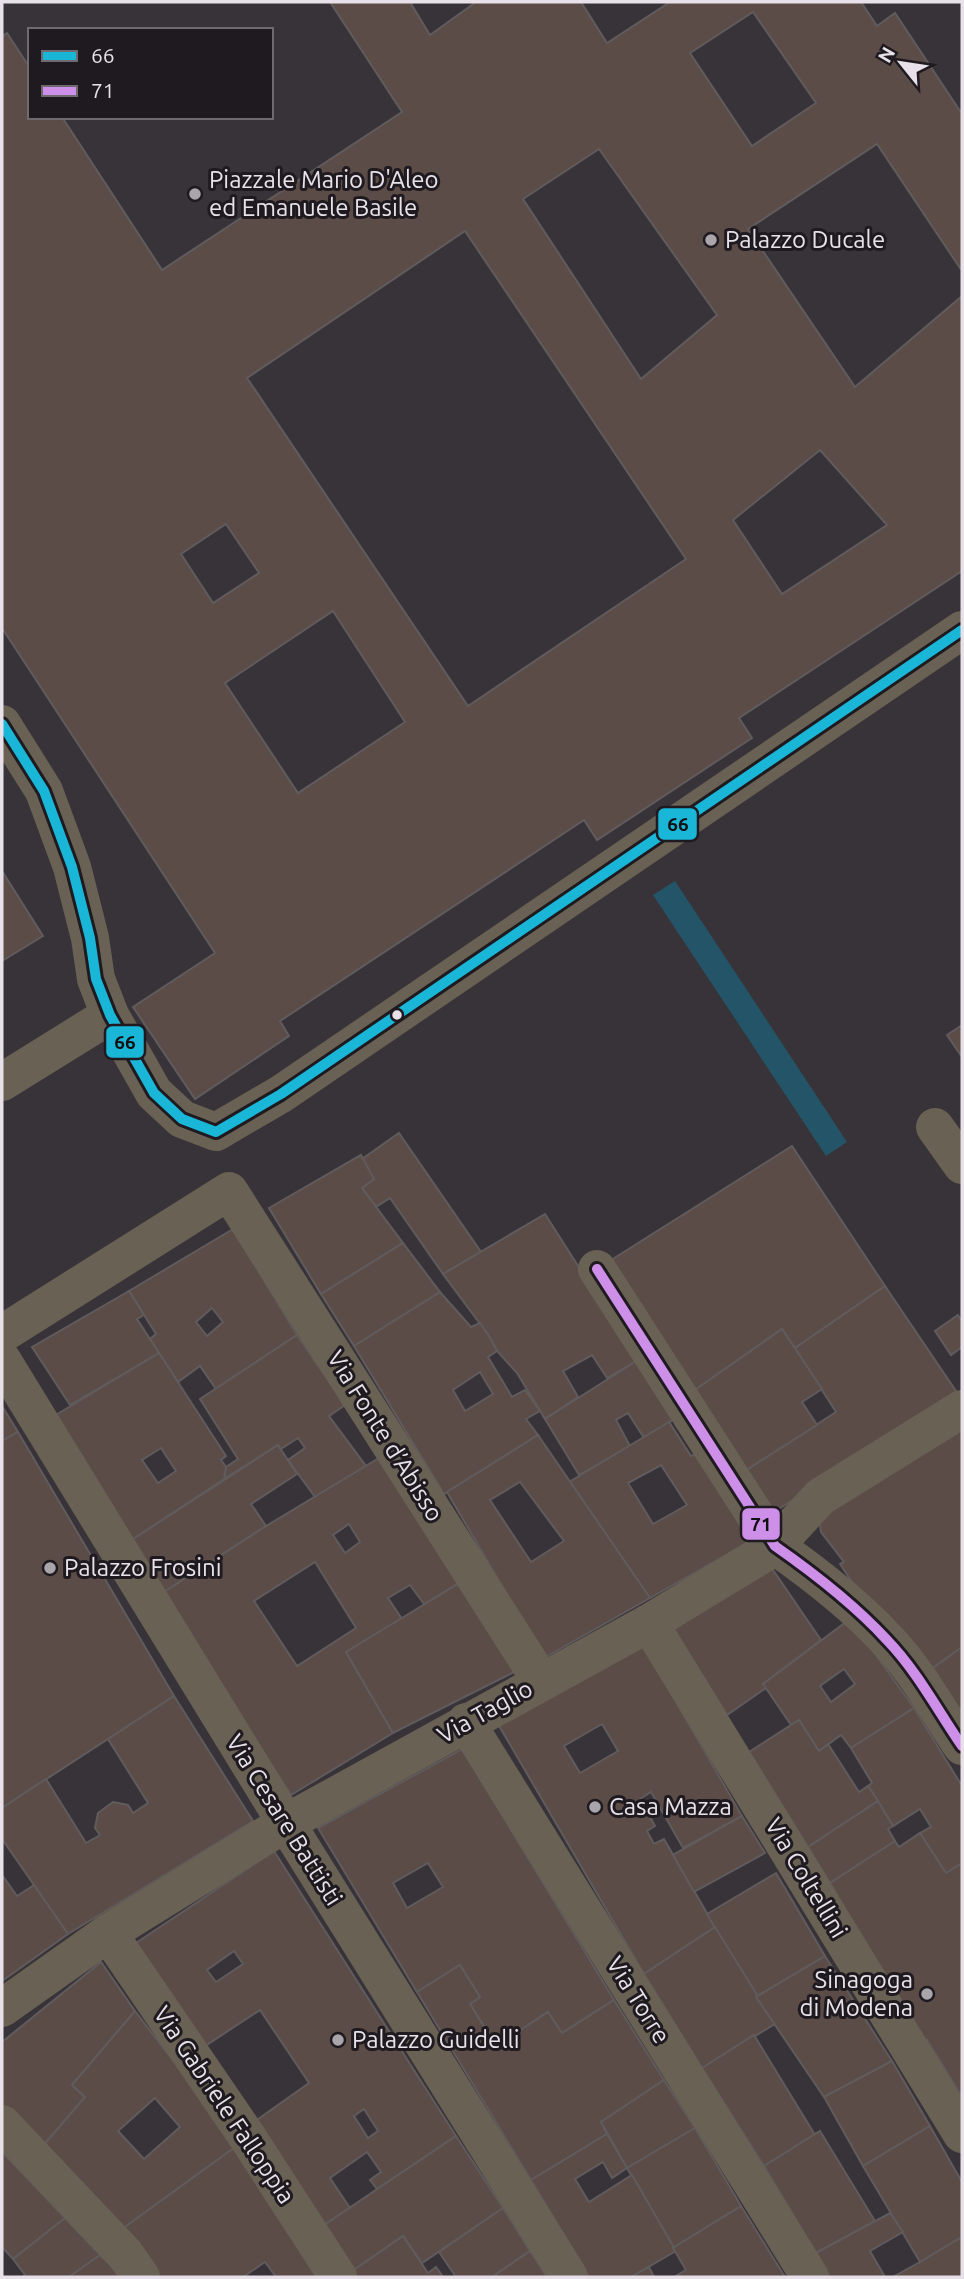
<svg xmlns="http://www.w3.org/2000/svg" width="964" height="2279" viewBox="0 0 964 2279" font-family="Ubuntu,sans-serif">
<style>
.water{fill:#245467}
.building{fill:#5c4c48;stroke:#605b5c;stroke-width:2;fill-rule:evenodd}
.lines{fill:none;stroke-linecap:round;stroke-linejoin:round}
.minor{stroke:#696154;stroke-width:38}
.bus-1-casing{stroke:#1e1a1f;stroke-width:16}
.bus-2-casing{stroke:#1e1a1f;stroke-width:16}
.bus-1{stroke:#1ab6d8;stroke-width:10}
.bus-2{stroke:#ce8fe9;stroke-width:10}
.poi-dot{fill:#aaa4ab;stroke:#1e1a1f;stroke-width:2.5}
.bus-dot{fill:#e8e1e9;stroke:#1e1a1f;stroke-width:2.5}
.labels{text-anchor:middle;stroke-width:6;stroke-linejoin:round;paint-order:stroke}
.poi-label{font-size:24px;fill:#e8e1e9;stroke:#1e1a1f;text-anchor:start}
.street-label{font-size:24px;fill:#e8e1e9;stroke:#1e1a1f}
.line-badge{stroke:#1e1a1f;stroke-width:2.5}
.pale-badge-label{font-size:19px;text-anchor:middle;font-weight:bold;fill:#111}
</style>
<rect width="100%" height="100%" fill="#383339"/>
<!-- water -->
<path class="water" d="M675,881L847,1142L826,1156L653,895Z"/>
<!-- building -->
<g class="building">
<path d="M330,2H410L430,35L476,2H581L607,43L670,2H861L877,26L895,13L962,114V271L877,144L748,229L855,387L962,296V571L739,718L752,738L597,840L584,820L280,1021L289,1036L195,1099L133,1007L215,953L2,628V36L7,33L30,68V117H62L162,270L402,112ZM753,12L816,103L752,146L690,53ZM599,149L717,315L641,379L523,199ZM465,231L686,559L468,706L247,378ZM820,450L887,525L782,594L733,520ZM226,524L259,573L213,603L181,554ZM333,611L405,722L298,793L225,683Z"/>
<path d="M2,871L43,936L2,961Z"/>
<path d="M962,1025V1057L947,1035Z"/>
<path d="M399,1133L481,1252L443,1274L390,1198L376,1207L362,1188L374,1179L362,1159Z"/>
<path d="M792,1146L885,1286L795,1348L782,1329L692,1392L608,1262Z"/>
<path d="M361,1155L374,1179L362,1188L403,1243L321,1294L269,1208Z"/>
<path d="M545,1214L638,1360L607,1378L592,1355L563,1371L578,1397L545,1419L517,1373L497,1351L489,1336L443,1274Z"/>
<path d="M233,1229L297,1335L216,1389L200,1366L178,1382L150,1339L156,1334L129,1291ZM212,1308L223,1322L207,1336L196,1322Z"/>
<path d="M403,1243L440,1292L354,1346L321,1294Z"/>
<path d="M885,1286L958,1394L771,1514L743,1472L836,1412L795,1348Z"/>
<path d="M129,1291L144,1315L137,1319L159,1353L70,1405L32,1347Z"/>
<path d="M440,1292L471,1327L480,1323L489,1336L497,1351L488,1357L512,1397L525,1390L540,1411L526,1419L538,1435L444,1494L354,1346ZM480,1372L493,1394L465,1411L453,1390Z"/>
<path d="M958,1315L962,1322V1347L951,1355L935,1331Z"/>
<path d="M782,1329L822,1389L802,1402L817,1425L743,1472L692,1392Z"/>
<path d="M297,1335L345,1405L329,1416L366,1466L315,1497L288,1460L305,1448L298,1438L281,1449L278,1445L224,1479L226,1467L238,1459L200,1399Z"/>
<path d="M159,1353L226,1456L221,1460L226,1467L224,1479L127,1543L54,1416ZM161,1448L176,1471L158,1483L142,1460Z"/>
<path d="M638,1360L676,1418L644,1438L628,1413L616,1420L630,1446L579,1475L545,1419Z"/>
<path d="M2,1406L18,1432L2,1441Z"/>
<path d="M669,1422L691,1456L699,1453L754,1539L650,1598L569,1482ZM661,1465L687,1505L653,1524L628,1483Z"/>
<path d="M962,1427V1647L933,1668L874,1615L840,1564L844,1562L821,1532L819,1517Z"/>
<path d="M18,1432L174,1696L2,1808V1441Z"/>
<path d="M538,1435L650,1598L544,1658L447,1492ZM520,1482L564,1541L531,1562L490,1500Z"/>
<path d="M278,1445L297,1474L251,1504L266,1526L161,1594L127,1543Z"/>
<path d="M379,1458L461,1582L424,1604L410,1585L388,1598L402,1619L346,1652L393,1733L291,1795L161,1594L266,1526ZM349,1524L360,1542L345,1553L333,1535ZM315,1562L356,1628L297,1666L254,1601Z"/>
<path d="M771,1567L821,1640L763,1684L766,1688L727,1715L674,1629Z"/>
<path d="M461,1582L518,1670L393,1733L346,1652Z"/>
<path d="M850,1619L914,1708L851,1748L841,1735L819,1751L799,1720L791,1725L763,1684ZM844,1669L855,1684L831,1702L820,1686Z"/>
<path d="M642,1643L742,1816L683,1848L651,1792L640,1799L655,1826L647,1831L654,1844L664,1839L715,1927L644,1974L498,1724ZM602,1724L618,1751L580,1773L564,1746Z"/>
<path d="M962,1647V1714L933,1668Z"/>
<path d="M174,1696L253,1821L68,1934L2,1839V1808L46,1779L86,1843L100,1835L95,1828L98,1813L113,1802L128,1805L133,1813L148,1803L108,1739Z"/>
<path d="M914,1708L962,1786V1863L946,1873L920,1833L931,1827L920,1809L893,1826L868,1786L872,1783L851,1748Z"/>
<path d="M799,1720L819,1751L828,1744L859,1792L868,1786L878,1801L808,1847L749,1752Z"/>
<path d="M462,1749L614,2000L562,2033L548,2012L496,2046L470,2004L480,1997L460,1965L417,1992L318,1828ZM428,1863L443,1887L407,1908L393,1883Z"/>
<path d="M878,1801L893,1826L888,1829L895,1841L830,1883L808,1847Z"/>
<path d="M742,1816L765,1853L694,1892L673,1855Z"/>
<path d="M920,1833L946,1873L962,1863V2097L927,2040L923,2043L830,1883L895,1841L899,1847Z"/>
<path d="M274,1851L456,2136L377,2189L370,2180L381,2172L367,2152L330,2178L350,2208L321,2227L251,2124L309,2083L260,2010L202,2048L133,1945ZM234,1951L243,1964L216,1982L207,1970ZM364,2109L378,2131L368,2138L354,2116Z"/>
<path d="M776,1873L825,1956L756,1997L707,1914Z"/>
<path d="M2,1875L17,1896L34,1885L68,1934L2,1981Z"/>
<path d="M715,1927L775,2024L702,2068L644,1974Z"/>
<path d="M825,1956L892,2061L824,2097L756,1997Z"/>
<path d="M101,1962L135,2011L72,2085L85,2097L42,2147L2,2106V2042Z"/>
<path d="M460,1965L480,1997L470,2004L496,2046L548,2012L562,2033L614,2000L664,2080L601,2122L607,2134L531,2180L417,1992Z"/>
<path d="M135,2011L238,2145L118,2232L42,2147L85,2097L72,2085ZM155,2098L180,2127L144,2159L118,2131Z"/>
<path d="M754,2035L815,2135L764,2166L702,2068Z"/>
<path d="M892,2061L930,2126L863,2166L824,2097Z"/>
<path d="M664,2080L695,2128L627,2168L601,2122Z"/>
<path d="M930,2126L962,2182V2237L920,2262L863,2166Z"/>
<path d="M695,2128L741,2206L673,2248L627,2168Z"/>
<path d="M820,2131L875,2221L816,2253L764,2166Z"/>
<path d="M607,2134L627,2168L612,2178L603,2162L575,2179L589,2202L632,2175L676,2251L631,2277H589L531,2180Z"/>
<path d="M456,2136L503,2208L422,2263L403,2236L351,2272L321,2227Z"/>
<path d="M238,2145L319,2277H276L265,2262L243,2277H151L118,2232Z"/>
<path d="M2,2152L65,2218L13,2259L2,2247Z"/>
<path d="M741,2206L785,2277H674L686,2270L673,2248Z"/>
<path d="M503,2208L530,2251L492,2277H456L439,2252Z"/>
<path d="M890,2213L903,2232L870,2251L885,2277H830L816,2253Z"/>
<path d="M65,2218L100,2255L69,2277H22L25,2275L13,2259Z"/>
<path d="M403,2236L428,2273L436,2267L443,2277H355L351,2272Z"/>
<path d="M962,2237V2277H893L920,2262Z"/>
<path d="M530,2251L547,2277H492Z"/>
<path d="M100,2255L122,2277H69Z"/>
<path d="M649,2267L654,2277H631Z"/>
</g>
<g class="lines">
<!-- minor -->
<g class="minor">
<path d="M2,724L44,791L72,867L90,938L96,979L110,1015L154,1093L182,1119L216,1132L281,1094L962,630"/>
<path d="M2,1082L110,1015"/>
<path d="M935,1127L962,1165"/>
<path d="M597,1269L775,1546C815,1574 854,1604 887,1640C917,1671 938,1711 962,1746"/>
<path d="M2,1334L229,1191L541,1681"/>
<path d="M2,1360L286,1823L569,2277"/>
<path d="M649,1623L962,2134"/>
<path d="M466,1722L810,2277"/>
<path d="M108,1933L248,2138L338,2277"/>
<path d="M2,2008L108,1933L286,1823L649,1623L763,1554L775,1546L820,1497L962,1409"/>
<path d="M2,2124L125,2254L141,2277"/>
</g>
<defs>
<path id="bus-1" d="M2,724L44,791L72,867L90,938L96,979L110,1015L154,1093L182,1119L216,1132L281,1094L962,630"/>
<path id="bus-2" d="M597,1269L775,1546C815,1574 854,1604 887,1640C917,1671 938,1711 962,1746"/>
</defs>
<!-- bus-1 casing -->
<use href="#bus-1" class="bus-1-casing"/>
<!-- bus-2 casing -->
<use href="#bus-2" class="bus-2-casing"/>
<!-- bus-1 -->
<use href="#bus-1" class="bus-1"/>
<!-- bus-2 -->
<use href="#bus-2" class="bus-2"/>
</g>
<!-- markers -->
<g class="poi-dot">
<circle cx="195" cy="194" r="7"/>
<circle cx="711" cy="240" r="7"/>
<circle cx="50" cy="1568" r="7"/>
<circle cx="595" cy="1807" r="7"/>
<circle cx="927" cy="1994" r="7"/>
<circle cx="338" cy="2040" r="7"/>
</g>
<circle class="bus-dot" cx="397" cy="1015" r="6"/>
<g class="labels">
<!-- poi labels -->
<g class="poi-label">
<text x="209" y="188">Piazzale Mario D'Aleo<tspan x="209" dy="28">ed Emanuele Basile</tspan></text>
<text x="725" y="248">Palazzo Ducale</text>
<text x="64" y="1576">Palazzo Frosini</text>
<text x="609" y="1815">Casa Mazza</text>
<text x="913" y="1988" text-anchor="end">Sinagoga<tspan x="913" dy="28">di Modena</tspan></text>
<text x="352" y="2048">Palazzo Guidelli</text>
</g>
<!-- street labels -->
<g class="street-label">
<text transform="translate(385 1436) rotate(58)" y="8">Via Fonte d’Abisso</text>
<text transform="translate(485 1712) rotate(-29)" y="8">Via Taglio</text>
<text transform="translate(284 1820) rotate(58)" y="8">Via Cesare Battisti</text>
<text transform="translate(806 1878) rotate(59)" y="8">Via Coltellini</text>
<text transform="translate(638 2000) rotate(58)" y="8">Via Torre</text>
<text transform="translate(224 2105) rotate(56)" y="8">Via Gabriele Falloppia</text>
</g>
</g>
<g class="line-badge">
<rect x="657" y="807" width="41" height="34" rx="7" fill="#1ab6d8"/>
<rect x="105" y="1025" width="40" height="34" rx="7" fill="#1ab6d8"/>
<rect x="741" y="1507" width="40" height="34" rx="7" fill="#ce8fe9"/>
</g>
<g class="pale-badge-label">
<text x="678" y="831">66</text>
<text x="125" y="1049">66</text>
<text x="761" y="1531">71</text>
</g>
<!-- border -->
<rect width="964" height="2279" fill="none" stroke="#e8e1e9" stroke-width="7"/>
<!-- legend -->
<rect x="28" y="28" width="245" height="91" fill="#1e1a1f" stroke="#6f6a70" stroke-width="2"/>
<rect x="42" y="51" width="35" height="10" fill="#1ab6d8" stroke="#6f6a70" stroke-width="2"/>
<text x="91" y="63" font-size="21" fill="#e8e1e9">66</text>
<rect x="42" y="86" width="35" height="10" fill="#ce8fe9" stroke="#6f6a70" stroke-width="2"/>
<text x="91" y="98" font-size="21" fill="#e8e1e9">71</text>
<!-- north arrow -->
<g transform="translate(901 63) rotate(300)" stroke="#1e1a1f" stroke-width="5" paint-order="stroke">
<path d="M0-5L12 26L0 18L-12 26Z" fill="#e8e1e9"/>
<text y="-10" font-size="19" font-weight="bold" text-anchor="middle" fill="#e8e1e9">N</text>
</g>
</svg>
